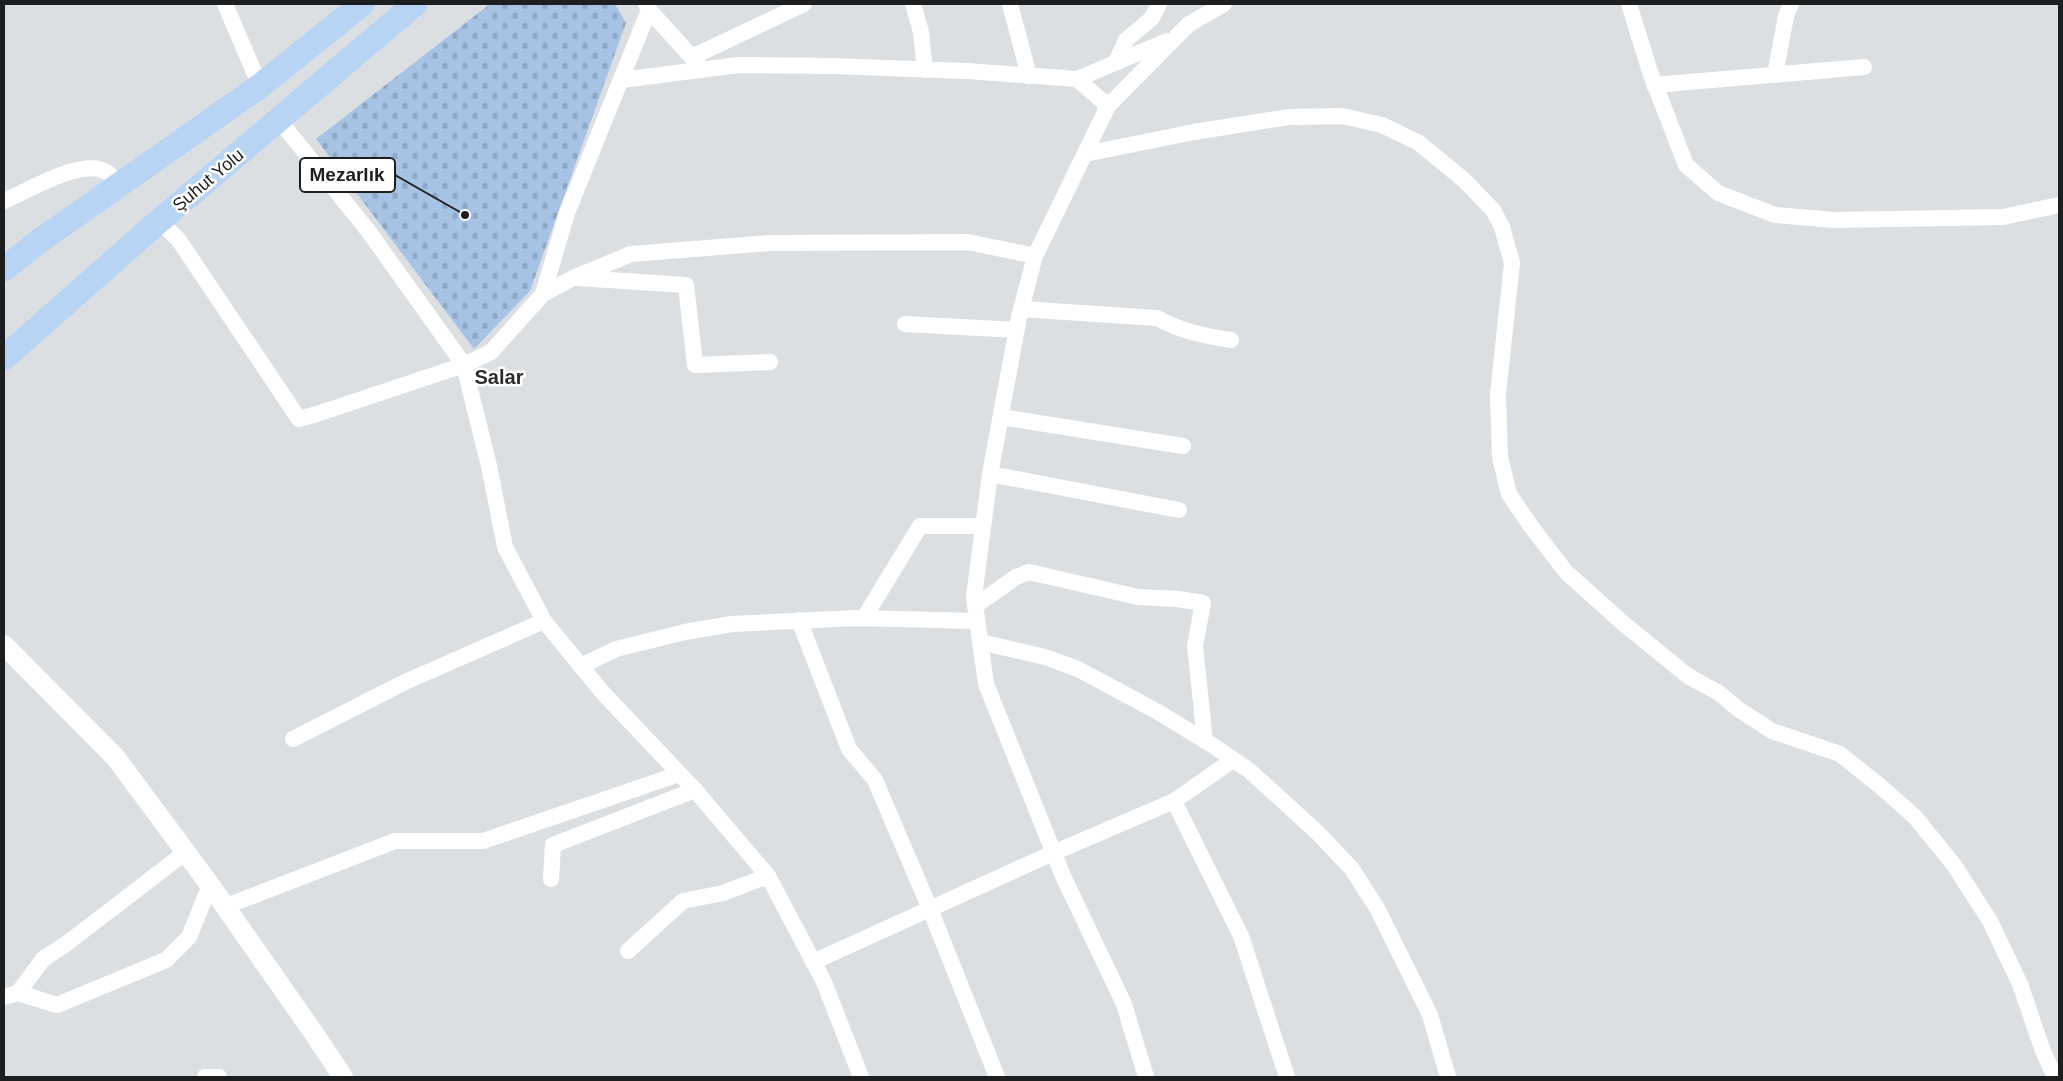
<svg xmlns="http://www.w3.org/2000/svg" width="2063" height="1081" viewBox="0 0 2063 1081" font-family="Arial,sans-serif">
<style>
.cemetery{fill:url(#cemetery-stones)}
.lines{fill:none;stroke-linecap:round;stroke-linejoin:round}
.minor{stroke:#fff;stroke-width:16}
.tertiary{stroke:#fff;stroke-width:20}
.primary{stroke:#b8d4f5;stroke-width:25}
.labels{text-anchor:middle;stroke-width:5;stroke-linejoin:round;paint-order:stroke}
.street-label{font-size:18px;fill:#1d1e1f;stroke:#fff}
.quarter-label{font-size:20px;font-weight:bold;fill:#2a2c2e;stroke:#fff}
.leader{fill:none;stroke:#1d1e1f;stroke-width:2}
.callout-dot{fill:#1d1e1f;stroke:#fff;stroke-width:2}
.callout{fill:#fff;stroke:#1d1e1f;stroke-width:2}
.callout-label{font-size:19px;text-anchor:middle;font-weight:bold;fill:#1d1e1f}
</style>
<defs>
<pattern id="cemetery-stones" width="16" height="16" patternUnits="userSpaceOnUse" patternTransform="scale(1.25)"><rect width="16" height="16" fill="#a6c3e5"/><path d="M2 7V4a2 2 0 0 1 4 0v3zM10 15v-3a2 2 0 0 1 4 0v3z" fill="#8ea7c4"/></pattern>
</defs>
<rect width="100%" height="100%" fill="#dcdfe2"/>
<!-- cemetery -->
<path class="cemetery" d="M490,4H615L626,23L530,291L474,349L316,139Z"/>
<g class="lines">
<!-- minor -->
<g class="minor">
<path d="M225,4L260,86"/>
<path d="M913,4L921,32L925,70"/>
<path d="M1010,4L1029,76"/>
<path d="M1629,4L1650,72L1686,165L1718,193L1775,215L1834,220L2003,217L2059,205"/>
<path d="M649,10L698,64"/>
<path d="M692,57L804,4"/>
<path d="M1116,62L1126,40L1152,18L1159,4"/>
<path d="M1775,75L1786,16L1791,4"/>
<path d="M1077,79L1167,41"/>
<path d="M621,80L739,65L832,66L967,71L1077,79L1108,106"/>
<path d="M1654,85L1864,67"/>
<path d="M279,120L369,232L464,365L489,466L505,547L544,621L603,693L695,790L768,876L824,982L861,1077"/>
<path d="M1085,154L1194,132L1289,117L1342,116L1382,125L1419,143L1464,180L1493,210L1502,227L1512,263L1498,394L1500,457L1509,494L1530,525L1566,572L1624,624L1688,676L1719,693L1738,709L1772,731L1840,754L1880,786L1915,817L1954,865L1990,921L2020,984L2043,1051L2055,1077"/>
<path d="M4,201C27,192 86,154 109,174C113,177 115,183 118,187"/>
<path d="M159,221L178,239L299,419L317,414L464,365L491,352L543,294L567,213L649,10L646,4"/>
<path d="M578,278L686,285L695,365L770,362"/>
<path d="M543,294L573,278L631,254L770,243L968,242L1035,256"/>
<path d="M1021,309L1157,318C1181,331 1204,336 1231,340"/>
<path d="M905,324L1017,330"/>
<path d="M1001,417L1183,446"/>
<path d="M990,474L1179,510"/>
<path d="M975,606L1016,577L1029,572L1138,597L1178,599L1203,603L1195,646L1205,741"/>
<path d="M864,618L920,526H983"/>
<path d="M799,620L849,749L875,780L930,909L997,1077"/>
<path d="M980,642L1045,657L1078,669L1158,712L1212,745L1250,771L1318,833L1352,869L1377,908L1430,1015L1448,1077"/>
<path d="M581,666L616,649L685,632L732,624L856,618L977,621"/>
<path d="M293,739L405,682L544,621"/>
<path d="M1174,801L1241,936L1287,1077"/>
<path d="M551,879L553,845L695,790"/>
<path d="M224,907L395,841H483L679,774"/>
<path d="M628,951L683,901L723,893L768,876"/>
<path d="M813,962L1053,853L1174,801L1233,760"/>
<path d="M18,993L57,1005L166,960L189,937L210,885"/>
<path d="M4,997L18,993L43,959L66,944L186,852"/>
<path d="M205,1077H219"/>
<path d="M1146,1077L1124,1004L1063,876L986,684L974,597L990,474L1019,317L1035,256L1108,106L1189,24L1224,4"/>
</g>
<!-- tertiary -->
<path class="tertiary" d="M4,645L116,758L210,885L313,1032L343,1077"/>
<!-- primary -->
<g class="primary">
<path d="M4,269L38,242L260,86L362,4"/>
<path d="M4,358L159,221L415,4"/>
</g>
</g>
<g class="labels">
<!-- street labels -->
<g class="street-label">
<text transform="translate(208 180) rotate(-40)" y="6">Şuhut Yolu</text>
</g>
<!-- quarter labels -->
<g class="quarter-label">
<text x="499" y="384">Salar</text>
</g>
</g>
<!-- callouts -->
<path class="leader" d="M465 215L395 175"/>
<circle class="callout-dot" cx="465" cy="215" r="5"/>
<rect class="callout" x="300" y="158" width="95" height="34" rx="5"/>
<g class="callout-label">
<text x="347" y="181">Mezarlık</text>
</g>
<!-- border -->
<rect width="2063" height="1081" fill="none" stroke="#1d1e1f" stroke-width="10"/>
</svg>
